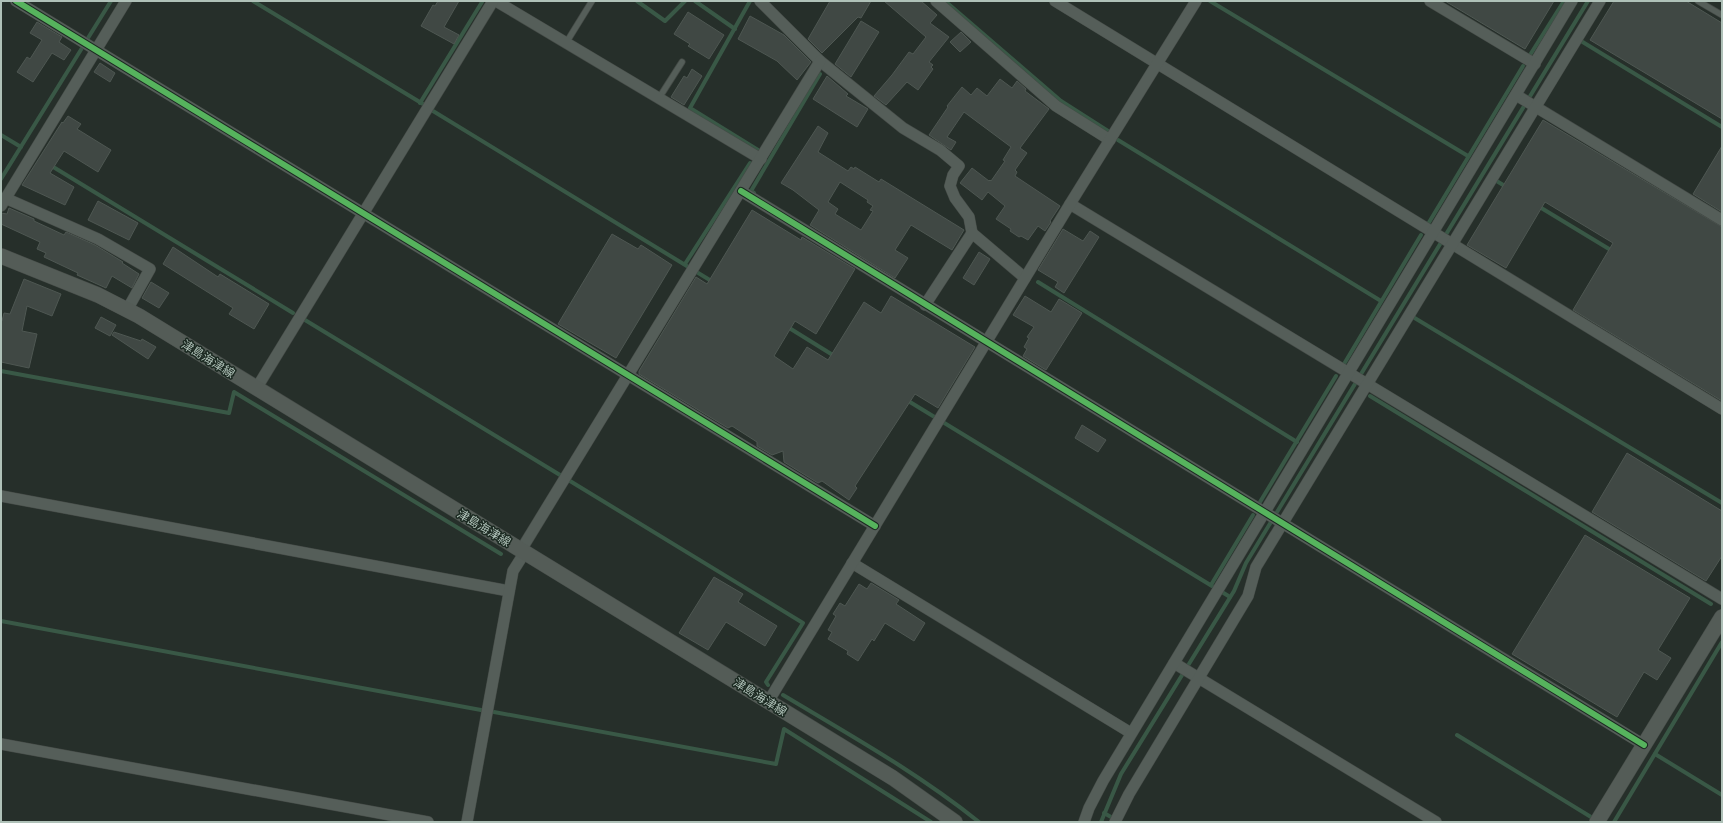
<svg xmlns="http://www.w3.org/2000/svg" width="1723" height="823" viewBox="0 0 1723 823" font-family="'Roboto Condensed','Noto Sans JP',sans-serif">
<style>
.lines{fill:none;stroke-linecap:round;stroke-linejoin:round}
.stream{stroke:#395846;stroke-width:4}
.building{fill:#404844;stroke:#4e5752;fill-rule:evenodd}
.lane-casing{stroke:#444a46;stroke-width:7}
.street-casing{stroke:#444a46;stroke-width:12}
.secondary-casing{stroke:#444a46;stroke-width:16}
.lane{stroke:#555e59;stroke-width:5.5}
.street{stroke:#555e59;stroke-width:11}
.secondary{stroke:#545c57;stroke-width:15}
.cycleway-casing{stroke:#1b2921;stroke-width:8}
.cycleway{stroke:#56b35d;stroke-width:6}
.labels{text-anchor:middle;stroke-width:3;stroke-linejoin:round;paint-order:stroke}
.street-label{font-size:12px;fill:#afc1b8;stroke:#1b2921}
</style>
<rect width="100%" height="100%" fill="#262f2a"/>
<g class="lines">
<!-- stream -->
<g class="stream">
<path d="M253,1L423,104"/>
<path d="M637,1L665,21L685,1"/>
<path d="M695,1L735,29"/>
<path d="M750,1L690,108L758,150"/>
<path d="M945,1L1061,101L1108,131"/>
<path d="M1210,1L1468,156"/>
<path d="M88,38L111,1"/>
<path d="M1581,41L1722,127"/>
<path d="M1530,55L1564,1"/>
<path d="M420,103L482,2"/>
<path d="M433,111L713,282"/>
<path d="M1,135L21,147"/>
<path d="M1118,140L1381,301"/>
<path d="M50,165L293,313"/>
<path d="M1,179L82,48"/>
<path d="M1495,180L1508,188"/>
<path d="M754,193L751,191L820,74"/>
<path d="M1538,206L1614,252"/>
<path d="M1428,224L1523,66"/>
<path d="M685,264L750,163"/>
<path d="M1038,282L1297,442"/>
<path d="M1413,317L1722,503"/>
<path d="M305,320L560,475"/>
<path d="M786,326L836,357"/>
<path d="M1344,364L1421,235"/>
<path d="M1,371L229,413L234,392L501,554"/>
<path d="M1370,396L1711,604"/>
<path d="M905,399L1212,586"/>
<path d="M570,481L803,623L766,682L768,685"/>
<path d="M1260,502L1336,376"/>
<path d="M1211,585L1253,515"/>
<path d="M1222,592L1230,597"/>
<path d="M1,621L481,710"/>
<path d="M783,695C850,735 918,773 979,822"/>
<path d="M494,712L776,764L784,729L931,822"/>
<path d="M1457,735L1591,817"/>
<path d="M1655,754L1722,795"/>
<path d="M1104,813L1111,817"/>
<path d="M1101,822L1121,774L1234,591L1246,563L1588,1"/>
<path d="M1614,822L1722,642"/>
</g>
</g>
<!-- building -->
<g class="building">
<path d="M438,1H459L444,27L459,35L454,44L421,26L433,5L435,6Z"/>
<path d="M830,1H871L861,18L858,17L822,53L808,39Z"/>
<path d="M884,1H921L937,15L930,23L949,37L929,62L933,65L931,67L933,69L918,90L907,82L886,105L874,96L892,75L909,52L913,54L926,37Z"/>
<path d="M1445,1H1554L1525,49Z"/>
<path d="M1614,1H1686L1722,23V119L1590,40Z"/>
<path d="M688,12L724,35L709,59L688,46L690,44L674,34Z"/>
<path d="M750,16L784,35L811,62L797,80L777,61L738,39Z"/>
<path d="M861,21L879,32L851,77L835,64Z"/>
<path d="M37,22L62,37L59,42L71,50L64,60L52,53L33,82L17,72L27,57L30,59L42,40L30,33Z"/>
<path d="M961,32L971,42L960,52L950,42Z"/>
<path d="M100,63L115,73L110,82L94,72Z"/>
<path d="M692,69L702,76L684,105L671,97L684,76L687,78Z"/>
<path d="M827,76L848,94L846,96L868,109L857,127L813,99Z"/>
<path d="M1000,79L1012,88L1017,81L1026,89L1025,91L1049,109L1020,148L1027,153L1015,170L1017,172L1015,176L1060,206L1050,221L1051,222L1045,231L1038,226L1028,240L1021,236L1019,237L1010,231L1011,229L996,219L1005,206L988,192L982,200L960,183L972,168L989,181L990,180L991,181L1005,161L1003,160L1011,147L964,112L947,137L956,142L951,150L929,135L948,107L947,106L962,87L971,95L977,88L987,96Z"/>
<path d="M68,116L81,124L77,129L111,150L98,172L64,151L50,173L74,187L65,205L22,185L62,122L63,123Z"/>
<path d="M1543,120L1722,227V401L1573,310L1613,243L1545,202L1506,268L1467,245Z"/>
<path d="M818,126L828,133L818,152L848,171L851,167L854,169L855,167L879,182L881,179L964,230L952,250L911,225L895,250L908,258L895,278L810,225L819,210L793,190L781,183ZM840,182L868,200L867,202L873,206L870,210L873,211L861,230L835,214L838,209L828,202Z"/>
<path d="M1722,146V212L1693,194Z"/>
<path d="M98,201L138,223L129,240L88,220Z"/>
<path d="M9,208L34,219V221L64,235L66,232L95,245L123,262L122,263L139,274L132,288L112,276L106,288L77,275L78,273L44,257L46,253L37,249L40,242L1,224V213L7,214Z"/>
<path d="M752,210L801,240L802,237L855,269L816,334L795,321L774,356L793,369L807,347L828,360L864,302L881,313L891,296L975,347L938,408L915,394L855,486L857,488L849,500L822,481L818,483L784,462L783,451L772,455L757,446V442L732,426L728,428L639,374V371L696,277L707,284Z"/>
<path d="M1063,229L1083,241L1090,231L1099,237L1064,293L1055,287L1058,282L1038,270Z"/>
<path d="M612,234L638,249L641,245L672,265L616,358L558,324Z"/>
<path d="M173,247L218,277L220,274L269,304L254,329L229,314L233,308L163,264Z"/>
<path d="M979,252L990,259L974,285L963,278Z"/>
<path d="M24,279L61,294L52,316L27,306L22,331L37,334L29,368L1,362V321H2L4,313L10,314Z"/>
<path d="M151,282L169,293L159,308L142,298Z"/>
<path d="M1025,296L1051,312L1059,299L1082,313L1046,370L1023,356L1027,349L1024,347L1029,338L1027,337L1034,327L1013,315Z"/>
<path d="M101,317L116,325L110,336L95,328Z"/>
<path d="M114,332L141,341L142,339L156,347L148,359L112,335Z"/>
<path d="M1082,425L1106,440L1098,452L1075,438Z"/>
<path d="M1627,453L1722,511V556L1706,581L1592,512Z"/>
<path d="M1585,535L1690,598L1658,650L1671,658L1657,680L1644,672L1617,717L1512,654Z"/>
<path d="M714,577L743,594L738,602L777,626L765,646L726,622L708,650L679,633Z"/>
<path d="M871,583L899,600L896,604L925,623L914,641L885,623L874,641L872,639L858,661L847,654L848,651L828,639L832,632L828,630L836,616L833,614L840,603L845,606L859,584L867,589Z"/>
</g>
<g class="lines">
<defs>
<g id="lane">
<path d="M1698,1L1722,15"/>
<path d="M566,43L592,1"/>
<path d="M659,98L682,62"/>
</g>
<g id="street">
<path d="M16,1L875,526"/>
<path d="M496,1L761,159"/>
<path d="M760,1L820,61L903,128L940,150L959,166L953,175L950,186L955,198L969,217L972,233"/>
<path d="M936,1L1056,106L1110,140"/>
<path d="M1055,1L1722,409"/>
<path d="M1430,1L1535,64"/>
<path d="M1516,95L1722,220"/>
<path d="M741,191L1644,745"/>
<path d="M5,198L98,239L150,269L127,310"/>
<path d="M1070,204L1722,599"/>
<path d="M1,206L126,1"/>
<path d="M925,305L972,233L1025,278"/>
<path d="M256,389L493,1"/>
<path d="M1,496L509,591"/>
<path d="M521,550L820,61"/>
<path d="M852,563L1131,733"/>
<path d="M1174,663L1436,822"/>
<path d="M768,702L1070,204L1196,1"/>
<path d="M1,744L428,822"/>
<path d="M467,822L513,571L525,552"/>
<path d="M1084,822L1089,808L1103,781L1572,1"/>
<path d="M1115,822L1129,794L1248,596L1256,567L1600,1"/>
</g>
<g id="secondary">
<path d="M1,256L98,295L139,316L893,778L955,822"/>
<path d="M1597,822L1722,617"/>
</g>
</defs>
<!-- lane casing -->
<use href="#lane" class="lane-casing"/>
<!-- street casing -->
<use href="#street" class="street-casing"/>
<!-- secondary casing -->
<use href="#secondary" class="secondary-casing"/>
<!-- lane -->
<use href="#lane" class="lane"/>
<!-- street -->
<use href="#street" class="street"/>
<!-- secondary -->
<use href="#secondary" class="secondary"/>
<defs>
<g id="cycleway">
<path d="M16,1L875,526"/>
<path d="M741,191L1644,745"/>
</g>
</defs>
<!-- cycleway casing -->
<use href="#cycleway" class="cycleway-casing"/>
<!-- cycleway -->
<use href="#cycleway" class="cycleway"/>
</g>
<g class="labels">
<!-- street labels -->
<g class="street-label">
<text transform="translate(208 359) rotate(32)" y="4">津島海津線</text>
<text transform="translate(484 528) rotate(31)" y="4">津島海津線</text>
<text transform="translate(760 697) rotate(32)" y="4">津島海津線</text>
</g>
</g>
<!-- border -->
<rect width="1723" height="823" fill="none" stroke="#afc1b8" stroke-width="4"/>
</svg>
